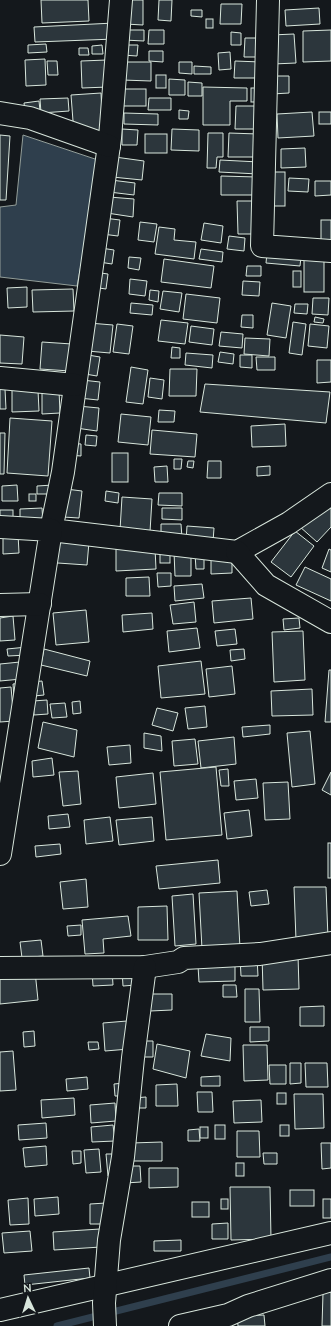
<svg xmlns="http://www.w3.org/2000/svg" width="331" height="1326" viewBox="0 0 331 1326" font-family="Mulish,sans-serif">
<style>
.water{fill:#2f3f4d;stroke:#939e99}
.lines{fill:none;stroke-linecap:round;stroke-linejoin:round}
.stream{stroke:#2f3f4d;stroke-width:7}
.building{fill:#2c363c;stroke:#d8e6dc}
.minor-casing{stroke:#d8e6dc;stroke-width:24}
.minor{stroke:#14181c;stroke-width:22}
</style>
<rect width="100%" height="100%" fill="#14181c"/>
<!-- water -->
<path class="water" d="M23,135L101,161L77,286L0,277V207L16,205Z"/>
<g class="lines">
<!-- stream -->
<path class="stream" d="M57,1326L331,1257"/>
</g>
<!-- building -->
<g class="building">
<path d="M41,0H88L89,21L42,23Z"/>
<path d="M126,0H143V25L125,24Z"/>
<path d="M159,0H172L171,21L158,20Z"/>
<path d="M221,4H242L241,24H220Z"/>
<path d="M319,8L320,24L286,26L285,10Z"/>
<path d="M191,10H202V17L191,16Z"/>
<rect x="206" y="19" width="7" height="9"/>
<path d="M114,23L115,39L35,42L34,27Z"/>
<path d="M124,30H144V41L124,40Z"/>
<path d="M149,30H164V44H148Z"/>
<path d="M331,30V61L303,62V31Z"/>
<path d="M231,32L241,33V45H231Z"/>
<path d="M294,34L296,63L273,64L271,35Z"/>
<path d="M245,38H263V57H244Z"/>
<path d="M46,44L47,52L28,53V45Z"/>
<path d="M102,45L103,54H92V46Z"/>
<path d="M122,45H138L137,56L122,55Z"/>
<path d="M79,48H88L89,55H79Z"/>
<path d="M149,51H163V62L149,61Z"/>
<path d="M230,52L231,69L219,70L218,53Z"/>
<path d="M45,59L46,85L26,86L25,60Z"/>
<path d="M107,60L108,87L82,88L81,61Z"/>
<path d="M47,61H57L58,75H48Z"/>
<path d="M235,61L261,62L260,78H234Z"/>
<path d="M122,62H151V81L122,80Z"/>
<path d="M179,62H192V74L179,73Z"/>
<path d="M194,66L211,67V74H194Z"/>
<rect x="156" y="75" width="10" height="13"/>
<path d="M271,76H289V93L272,94Z"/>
<path d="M169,79L185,80V95H169Z"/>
<path d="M188,82L202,83V96H188Z"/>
<path d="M203,87L247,88V101H230V125H203Z"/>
<rect x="251" y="88" width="9" height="14"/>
<rect x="121" y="89" width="25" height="17"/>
<path d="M101,93L103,132L74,134L71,95Z"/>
<path d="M68,98L69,111L41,113L40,99Z"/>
<path d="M149,98H171V110H148Z"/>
<path d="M39,101L41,120L26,122L24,103Z"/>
<path d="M236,106H258V129H235Z"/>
<path d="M179,110L189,111L188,119H179Z"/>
<path d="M312,112L314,136L278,138L277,114Z"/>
<rect x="319" y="112" width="12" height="12"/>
<path d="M124,113L158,114V125L124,124Z"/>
<path d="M122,129L138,130L137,145H122Z"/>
<path d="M172,129L199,130V151L171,150Z"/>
<path d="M208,133H223V157H217L216,168H207Z"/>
<path d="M229,133L258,134L257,157H228Z"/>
<rect x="145" y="134" width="22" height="19"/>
<path d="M0,135L10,136L6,200H0Z"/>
<path d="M305,148L306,167L281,168V149Z"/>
<path d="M115,157L144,161L142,180L112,177Z"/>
<path d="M220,160L259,162L258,174L219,172Z"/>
<rect x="272" y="172" width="13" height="34"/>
<path d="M221,176L257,177V195H221Z"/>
<path d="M289,178L309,179L308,192L288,191Z"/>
<path d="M111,180L135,183L134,195L109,192Z"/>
<path d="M315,181H331V195L315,196Z"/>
<path d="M109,197L134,199L133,217L107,213Z"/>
<path d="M237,201H257L258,234H238Z"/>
<path d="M104,218L120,220L118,236L102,234Z"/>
<rect x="321" y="220" width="10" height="23"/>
<path d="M140,222L157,224L154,242L138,240Z"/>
<path d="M204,223L223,226L221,243L201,240Z"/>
<path d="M159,227L175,229L174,240L196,242L194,259L155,254Z"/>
<path d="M229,236L245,238L244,251L227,249Z"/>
<path d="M101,248L114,250L112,264L99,262Z"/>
<path d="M201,249L223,252L222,262L199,259Z"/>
<path d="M267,253L301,257L300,266L266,263Z"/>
<path d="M129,257L141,258L139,270L128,268Z"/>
<path d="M164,259L214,266L211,288L161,282Z"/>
<rect x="304" y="259" width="20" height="33"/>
<path d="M247,266H261V276H246Z"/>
<rect x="293" y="271" width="8" height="16"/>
<path d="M94,272L108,274L106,289L92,287Z"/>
<path d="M130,279L147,281L145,296L129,294Z"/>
<path d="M243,281L260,282L259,296L242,295Z"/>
<path d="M27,287V307L8,308L7,288Z"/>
<path d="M73,289L74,311L33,312L32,290Z"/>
<path d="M150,290L159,291L158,302L149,300Z"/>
<path d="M163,291L182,293L179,312L160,309Z"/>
<path d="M186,294L220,298L217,323L183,319Z"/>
<path d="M313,298H329L328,315L312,314Z"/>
<path d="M131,303L153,305L152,315L130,313Z"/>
<path d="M272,303L291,306L286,338L267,335Z"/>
<path d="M295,304H308L307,314L294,313Z"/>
<path d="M242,315H253V328L241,327Z"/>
<path d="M315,317L324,319L323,323L314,322Z"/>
<path d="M161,320L188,323L185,344L158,341Z"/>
<path d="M293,322L306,324L302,355L289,353Z"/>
<path d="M89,323L113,325L110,353L87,351Z"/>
<path d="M117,324L133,326L129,354L113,352Z"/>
<path d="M310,324L329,326L327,348L308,346Z"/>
<path d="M191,326L214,329L212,345L189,342Z"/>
<path d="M221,332L243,334L242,348L219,346Z"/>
<path d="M0,335L24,337L22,364L0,363Z"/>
<path d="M245,338L270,339L269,356L244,354Z"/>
<path d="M42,342L72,344L70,371L40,369Z"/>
<path d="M172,347L180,348V358H171Z"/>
<path d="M220,352L234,354L233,364L218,362Z"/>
<path d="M186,353L213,355L212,368L185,365Z"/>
<path d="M88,355L100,357L97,376L85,374Z"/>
<path d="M240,355H252V368L240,367Z"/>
<path d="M256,357H275V370H257Z"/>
<path d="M317,360H331V382L317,383Z"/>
<path d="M131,367L148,370L143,404L126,402Z"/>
<path d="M170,369H197L196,396H169Z"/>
<path d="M150,378L164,380L162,399L148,397Z"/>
<path d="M82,380L100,382L98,400L79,398Z"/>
<path d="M205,384L330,392L326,423L200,412Z"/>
<path d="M0,389H5L6,409H0Z"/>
<path d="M12,390H38L39,411L12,412Z"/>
<path d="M42,390H59L60,413L42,414Z"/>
<path d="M78,406L99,408L97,431L76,428Z"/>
<path d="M159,410L175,411L174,422H158Z"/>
<path d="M121,414L151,417L148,445L118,442Z"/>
<path d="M10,418L52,421L48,476L7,473Z"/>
<path d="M285,424L286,446L252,447L251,426Z"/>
<path d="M152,430L197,434L195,457L150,454Z"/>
<path d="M0,433H5L4,474H0Z"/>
<path d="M86,435L97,436L96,446L85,445Z"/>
<path d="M70,443L81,444V456L69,455Z"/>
<rect x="112" y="453" width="16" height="29"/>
<path d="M174,459H182L181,469H174Z"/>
<path d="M188,461H194L193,468L187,467Z"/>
<path d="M208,461H221V478H207Z"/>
<path d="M167,466L168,482H155L154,467Z"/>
<path d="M270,466V475L257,476V467Z"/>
<path d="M17,485L18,501H2V486Z"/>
<path d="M53,485V494H37V486Z"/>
<path d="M66,489L82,491L79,518L63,517Z"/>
<path d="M106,491L119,493L118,503L105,501Z"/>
<path d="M159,493H182V506L158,505Z"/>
<rect x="29" y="494" width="7" height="7"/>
<path d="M122,497L152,499L150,532L120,530Z"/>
<path d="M322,500L331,508V527L317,542L299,526Z"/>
<path d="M42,508L43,522H20V509Z"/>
<path d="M162,508H182V520L162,519Z"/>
<rect x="0" y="510" width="13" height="13"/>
<path d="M161,524H181L182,538H161Z"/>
<path d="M187,526L214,528L213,542L186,541Z"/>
<path d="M295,531L314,546L291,577L271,562Z"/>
<path d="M3,534H18L19,553L3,554Z"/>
<path d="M45,539L89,542L87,565L43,562Z"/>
<path d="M155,548L156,569L116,571V549Z"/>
<rect x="160" y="549" width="10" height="14"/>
<path d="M329,549L331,550V572L322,568Z"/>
<path d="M174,552H191V576H175Z"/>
<path d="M195,554H204V569H196Z"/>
<path d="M232,557V573L211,574V558Z"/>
<path d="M305,567L331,579V601L296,585Z"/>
<path d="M157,573H171V586L158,587Z"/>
<path d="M149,577L150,596H126V578Z"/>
<path d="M202,584L204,598L175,601L174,586Z"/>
<path d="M251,598L253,619L214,623L212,601Z"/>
<path d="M194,602L196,622L173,624L170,605Z"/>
<path d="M86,610L89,642L56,645L53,613Z"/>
<path d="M152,613L153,629L123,632L122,615Z"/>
<path d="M13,616L15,640L0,641V618Z"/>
<path d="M299,618L300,628L284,630L283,619Z"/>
<path d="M197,628L200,648L169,652L167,631Z"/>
<path d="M235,629L237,644L217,646L215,631Z"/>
<path d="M303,631L305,680L274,682L272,632Z"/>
<path d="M27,647L28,655L8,656L7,649Z"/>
<path d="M44,649L90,661L87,676L41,665Z"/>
<path d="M244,649L245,659L231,661L230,650Z"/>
<path d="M30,661L32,678L0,681V664Z"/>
<path d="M201,661L205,694L161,698L158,666Z"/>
<path d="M232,666L235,694L209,697L206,669Z"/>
<path d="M329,670H331V722H325Z"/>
<path d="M42,681L44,695L14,698L13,684Z"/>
<path d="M11,687L14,721L0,722V688Z"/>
<path d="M312,689L313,715L272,716L271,691Z"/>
<path d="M47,700L48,714L34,715L33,701Z"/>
<path d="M80,701L81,713L73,714L72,702Z"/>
<path d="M65,703L67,717L52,718L50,704Z"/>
<path d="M205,706L207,727L188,729L185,708Z"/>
<path d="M157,708L178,713L173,731L152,725Z"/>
<path d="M43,722L77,730L74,757L38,748Z"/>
<path d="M270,725V734L243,737L242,727Z"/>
<path d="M310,731L315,784L292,787L287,733Z"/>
<path d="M144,733L161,736L162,751L144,748Z"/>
<path d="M234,737L236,764L201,768L198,741Z"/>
<path d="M195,739L198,764L174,766L172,741Z"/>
<path d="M130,745L131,763L109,765L107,747Z"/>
<path d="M52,758L54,775L33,777L32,761Z"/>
<path d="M216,767L222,835L166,840L160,772Z"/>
<path d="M228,769L229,786H221L219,770Z"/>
<path d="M78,771L81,804L63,806L59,772Z"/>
<path d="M331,772V795L322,790Z"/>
<path d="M153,773L156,804L119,808L116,777Z"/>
<path d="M256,779L258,798L236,800L234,781Z"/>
<path d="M288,782L290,819L265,820L263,783Z"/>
<path d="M249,810L252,836L227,839L224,813Z"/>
<path d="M68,814L70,827L49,829L48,816Z"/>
<path d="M110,817L113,841L86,844L84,820Z"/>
<path d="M152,817L154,841L119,845L116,820Z"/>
<rect x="328" y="843" width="3" height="35"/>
<path d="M60,844L61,854L36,857L35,846Z"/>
<path d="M218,860L220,883L159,889L156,866Z"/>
<path d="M86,879L88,907L63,909L60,882Z"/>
<path d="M294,887H326L328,938L296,940Z"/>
<path d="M267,890L269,904L251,906L249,892Z"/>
<path d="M237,891L240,948L202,949L199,893Z"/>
<path d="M193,894L196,944L175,946L172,896Z"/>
<path d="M167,906L168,940H138V907Z"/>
<path d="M128,916L131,936L103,939L104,953L85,954L82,920Z"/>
<path d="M81,925V935L68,936L67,926Z"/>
<path d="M41,940L43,956L22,958L20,942Z"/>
<path d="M262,955H298L299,989L263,990Z"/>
<path d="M240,957H257L258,976H241Z"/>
<path d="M235,965V981L199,982L198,966Z"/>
<path d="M135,969L136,985L123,986L122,970Z"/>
<path d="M112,970L113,985L93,986L92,971Z"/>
<path d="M35,971L38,1000L0,1004V974Z"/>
<path d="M223,985H236L237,997H223Z"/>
<path d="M245,989H259L260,1022H245Z"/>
<path d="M150,994H172V1010L150,1011Z"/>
<path d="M324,1006V1026H300V1007Z"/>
<path d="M127,1021L129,1049L105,1051L103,1023Z"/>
<path d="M250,1027H269V1041L250,1042Z"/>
<path d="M34,1031L35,1046L24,1047L23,1032Z"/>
<path d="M206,1034L231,1038L230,1061L201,1056Z"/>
<path d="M139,1041H153V1057H140Z"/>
<path d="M88,1042H98L99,1049L89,1050Z"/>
<path d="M157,1044L190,1051L186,1078L153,1069Z"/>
<path d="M243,1045H267L268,1080L244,1081Z"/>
<path d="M13,1051L16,1090L0,1091V1052Z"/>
<path d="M290,1063H301V1083L290,1084Z"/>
<path d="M305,1063H327L328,1087H306Z"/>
<path d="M269,1065H286V1084H270Z"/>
<path d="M220,1076V1086H201V1077Z"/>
<path d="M87,1077L88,1089L67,1091L66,1079Z"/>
<path d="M124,1083L125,1096H115L114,1084Z"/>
<path d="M177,1084L178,1106H156V1085Z"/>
<path d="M197,1092H212L213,1112H198Z"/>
<rect x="277" y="1093" width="9" height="11"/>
<path d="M294,1094H323L324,1128L295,1129Z"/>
<path d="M146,1097V1108H134L133,1098Z"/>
<path d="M74,1098L75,1115L42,1118L41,1100Z"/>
<path d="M261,1100L262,1122L234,1123L233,1101Z"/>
<path d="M115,1103L116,1121L91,1123L90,1105Z"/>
<path d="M46,1123L47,1138L19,1140L18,1125Z"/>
<path d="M113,1125L115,1141L92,1142L91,1127Z"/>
<rect x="215" y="1125" width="10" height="14"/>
<rect x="280" y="1125" width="9" height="11"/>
<rect x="200" y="1127" width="8" height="11"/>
<path d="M199,1129L200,1141H188V1130Z"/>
<path d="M237,1131H259L260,1157H237Z"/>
<path d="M162,1142V1161H131V1143Z"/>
<path d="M321,1143H331V1168L322,1169Z"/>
<path d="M46,1146L47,1165L25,1167L23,1148Z"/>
<path d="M99,1149L101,1172L86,1173L84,1150Z"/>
<path d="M72,1151H81V1163L73,1164Z"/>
<path d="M263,1153H277V1164H264Z"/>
<path d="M106,1154H116L118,1175L108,1176Z"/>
<rect x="236" y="1163" width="8" height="13"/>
<path d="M124,1166H140L141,1182L125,1183Z"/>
<path d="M149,1168H178V1187L149,1188Z"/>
<path d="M230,1187H270L271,1239L231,1240Z"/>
<rect x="290" y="1190" width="24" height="16"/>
<path d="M58,1197L59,1214L35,1216L34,1199Z"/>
<path d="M28,1198L29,1224L10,1225L8,1200Z"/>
<rect x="221" y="1199" width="7" height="10"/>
<rect x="323" y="1199" width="8" height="19"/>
<rect x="192" y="1202" width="17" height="15"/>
<path d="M106,1203V1224H90V1204Z"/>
<path d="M228,1223V1239H212V1224Z"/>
<path d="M100,1229L101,1247L54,1250L53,1232Z"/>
<path d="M30,1231L32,1251L4,1253L2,1233Z"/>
<path d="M181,1240V1251H154V1241Z"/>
<path d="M89,1268L90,1278L25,1285L24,1275Z"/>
<path d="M331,1292V1326H322L323,1293Z"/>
<path d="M264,1315L265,1326H238L237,1316Z"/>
</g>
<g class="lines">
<defs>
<g id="minor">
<path d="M121,0L110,138L63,472L51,530L237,552L289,523L331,494"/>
<path d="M268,0L262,246L331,251"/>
<path d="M0,113L30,118L109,146"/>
<path d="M0,378L75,385"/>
<path d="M0,527L51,530L0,854"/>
<path d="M237,552L266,585L331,622"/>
<path d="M0,605L40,604"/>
<path d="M0,968L145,967L178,962L184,958L260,954L331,943"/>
<path d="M0,1310L331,1233"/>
<path d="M105,1326L104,1303L109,1240L123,1157L133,1058L145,967"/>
<path d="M180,1326L228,1315L248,1306L331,1280"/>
</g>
</defs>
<!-- minor casing -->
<use href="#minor" class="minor-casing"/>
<!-- minor -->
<use href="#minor" class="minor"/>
</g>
<!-- north arrow -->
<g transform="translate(28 1298) rotate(356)" stroke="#14181c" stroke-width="3" paint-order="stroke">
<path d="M0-3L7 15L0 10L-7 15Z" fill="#d8e6dc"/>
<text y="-6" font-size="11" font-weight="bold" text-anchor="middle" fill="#d8e6dc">N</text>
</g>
</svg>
